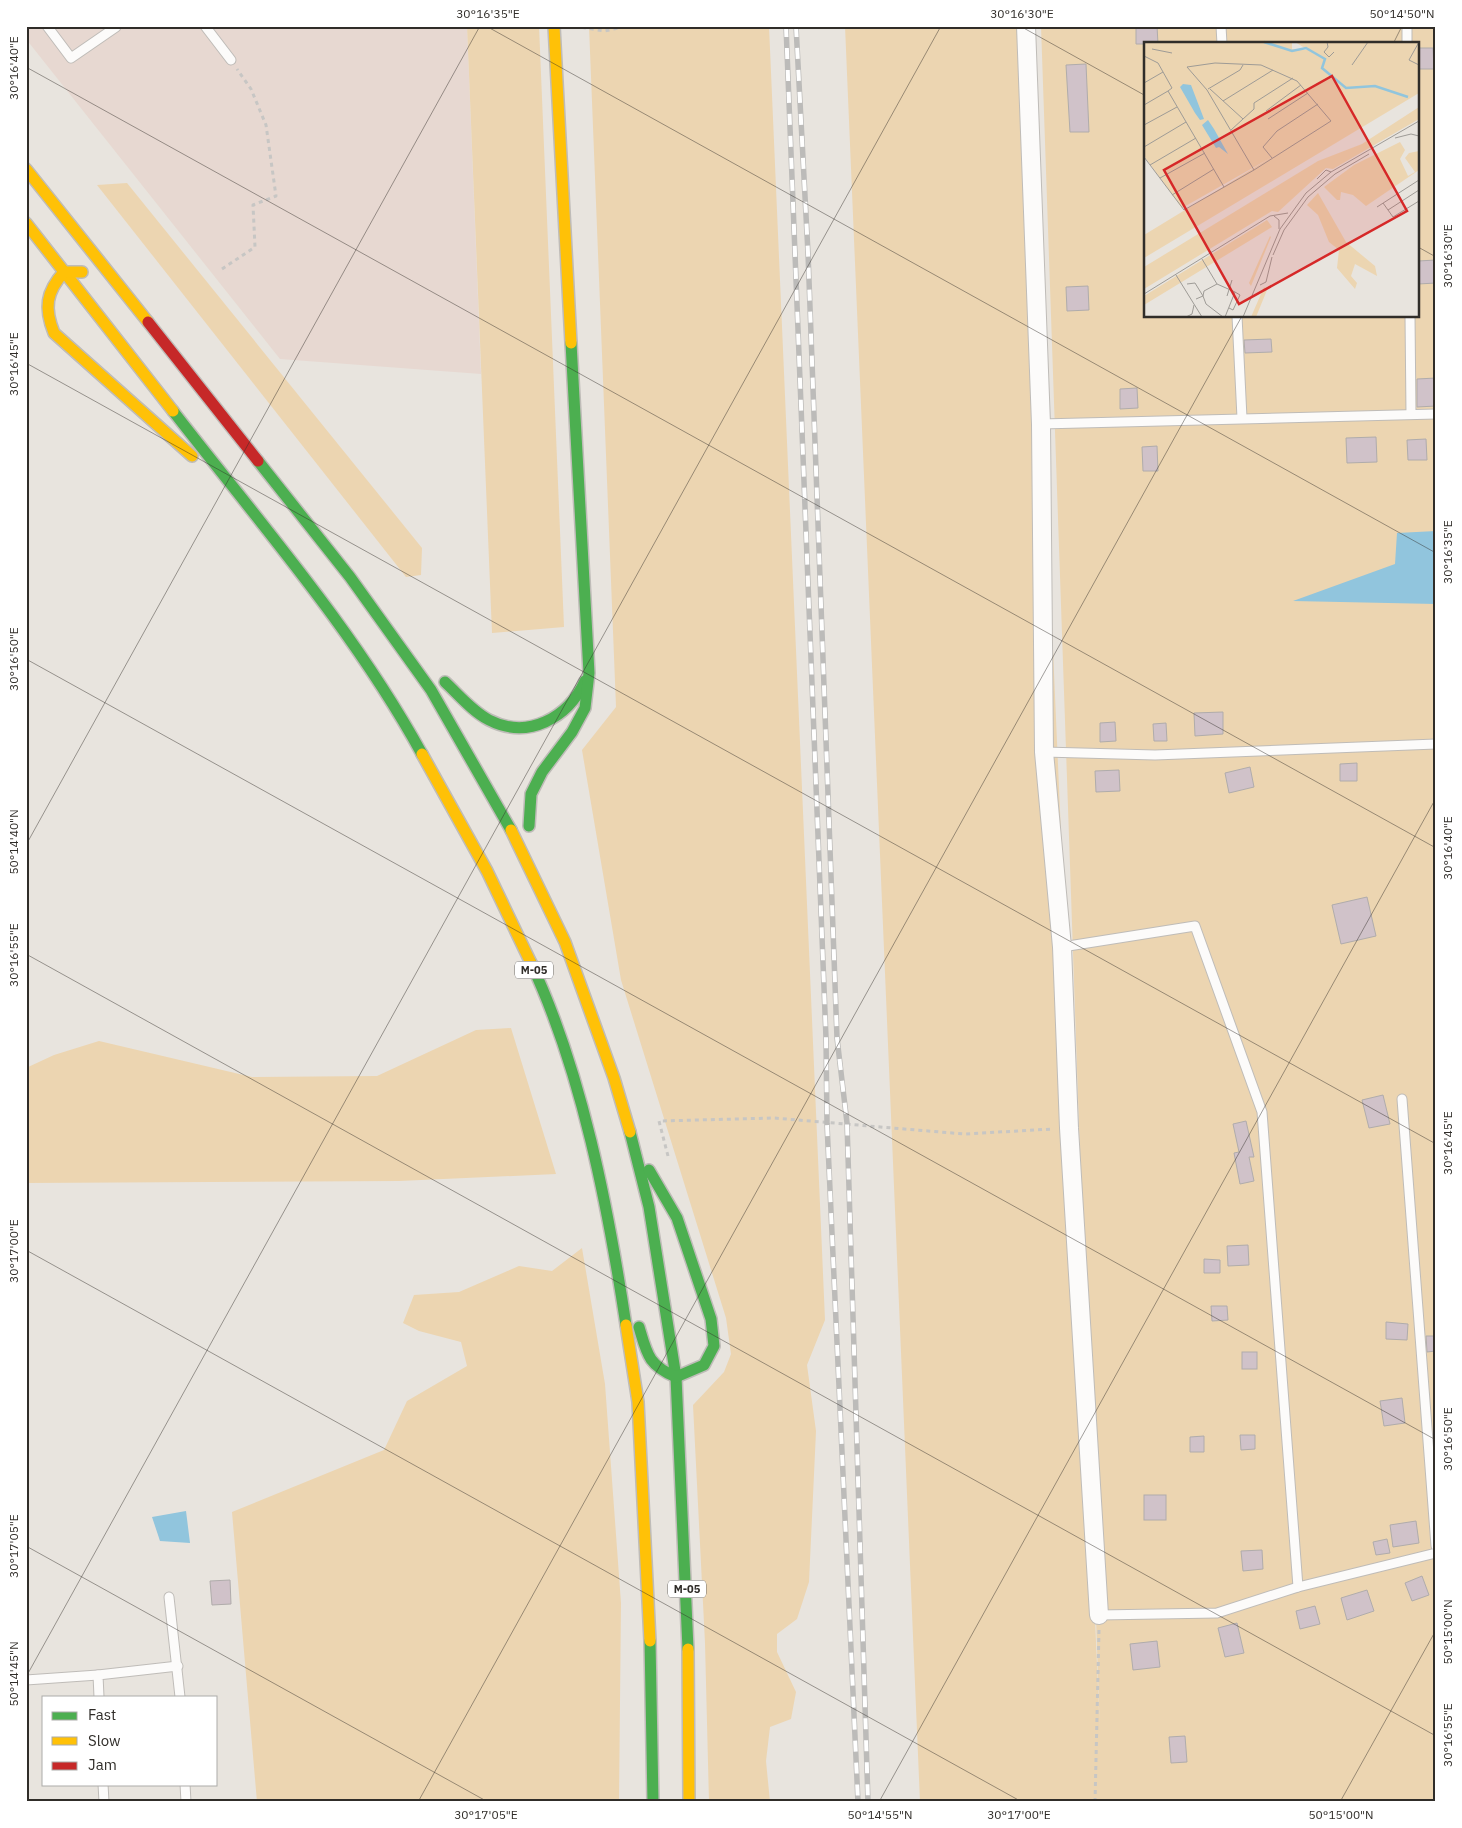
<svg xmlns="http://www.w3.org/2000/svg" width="1462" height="1828" viewBox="0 0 1462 1828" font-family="'IBM Plex Sans',sans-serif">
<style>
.industrial{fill:#e7d8d1}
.green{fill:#ecd5b1;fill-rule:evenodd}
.water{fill:#91c5dd}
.building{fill:#d0c2c9;stroke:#b0acab}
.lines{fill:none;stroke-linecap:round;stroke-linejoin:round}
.lane-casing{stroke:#bfbcb8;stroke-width:11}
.street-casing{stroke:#bfbcb8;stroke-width:20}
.fast-casing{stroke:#bfbcb8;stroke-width:14}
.slow-casing{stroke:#bfbcb8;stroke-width:14}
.jam-casing{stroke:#bfbcb8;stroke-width:14}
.path{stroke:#c7c6c4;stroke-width:3;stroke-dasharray:4 4;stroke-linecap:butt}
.lane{stroke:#fcfbfa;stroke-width:9}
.street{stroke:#fcfbfa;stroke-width:18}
.fast{stroke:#4caf50;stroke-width:11}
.slow{stroke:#ffc107;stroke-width:11}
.jam{stroke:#c62828;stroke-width:11}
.rail-casing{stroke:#bcbbb9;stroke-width:5.5}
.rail{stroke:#fff;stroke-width:4;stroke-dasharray:11;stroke-linecap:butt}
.ticks{fill:none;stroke:#302d29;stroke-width:1;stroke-opacity:0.45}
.labels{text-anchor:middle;stroke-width:4.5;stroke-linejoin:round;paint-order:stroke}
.shield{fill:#fff;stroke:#6e6c69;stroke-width:1}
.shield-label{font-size:11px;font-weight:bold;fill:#302d29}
.inset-river{fill:none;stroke:#91c5dd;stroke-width:2.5}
.inset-road{fill:none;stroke:#9e9b96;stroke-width:1}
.view{fill:#d62828;fill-opacity:0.15;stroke:#d62828;stroke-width:2.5}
.inset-edge{fill:none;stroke:#302d29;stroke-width:2.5}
.neatline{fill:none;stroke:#302d29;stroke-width:2}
.ticks-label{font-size:12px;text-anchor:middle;fill:#302d29}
</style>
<rect width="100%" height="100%" fill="#e8e4de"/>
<!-- industrial -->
<path class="industrial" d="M26,26H467L481,374L280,359L26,39Z"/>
<!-- green -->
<g class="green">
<path d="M467,26H539L564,627L492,633Z"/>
<path d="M589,26H769L825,1320L807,1365L816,1431L809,1582L797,1619L777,1634V1652L796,1692L791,1719L770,1727L766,1761L770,1802H709L705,1643L693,1405L724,1372L731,1354L726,1318L621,980L582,750L616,707Z"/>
<path d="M845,26H1026L1100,1734L1041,26H1436V1802H920ZM1146,44H1418V316H1146Z"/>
<path d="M127,183L422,548L421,575L406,577L97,185Z"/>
<path d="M511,1028L556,1174L399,1181L26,1183V1068L54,1055L99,1041L252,1077L377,1076L476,1030Z"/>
<path d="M582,1248L605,1384L621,1603L619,1802H257L232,1512L384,1450L407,1401L467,1366L461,1342L419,1331L403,1323L414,1295L459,1292L519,1266L552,1271Z"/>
</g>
<!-- water -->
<g class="water">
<path d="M1436,531V604L1293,601L1395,564L1397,533Z"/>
<path d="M186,1511L190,1543L160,1541L152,1517Z"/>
</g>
<!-- building -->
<g class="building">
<path d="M1136,26H1157L1158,44H1136Z"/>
<path d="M1418,48H1433L1434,69H1418Z"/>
<path d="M1086,64L1089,132H1070L1066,65Z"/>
<path d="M1436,260V283L1418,284V261Z"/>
<path d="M1088,286L1089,310L1067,311L1066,287Z"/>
<path d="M1271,339L1272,352L1245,353L1244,340Z"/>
<path d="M1436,378V406L1417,407V379Z"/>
<path d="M1137,388L1138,408L1120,409V389Z"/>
<path d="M1376,437L1377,462L1347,463L1346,438Z"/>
<path d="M1426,439L1427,460H1408L1407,440Z"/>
<path d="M1157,446L1158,471H1143L1142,447Z"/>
<path d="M1223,712V734L1195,736L1194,713Z"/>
<path d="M1115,722L1116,741L1100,742V723Z"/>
<path d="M1166,723L1167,741H1154L1153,724Z"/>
<path d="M1357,763V781H1340V764Z"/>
<path d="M1250,767L1254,787L1229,793L1225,773Z"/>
<path d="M1119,770L1120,791L1096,792L1095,771Z"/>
<path d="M1367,897L1376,936L1341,944L1332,905Z"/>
<path d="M1383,1095L1390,1124L1369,1128L1362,1100Z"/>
<path d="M1246,1121L1254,1157H1249L1254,1181L1240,1184L1234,1153L1239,1152L1233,1124Z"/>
<path d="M1248,1245L1249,1265L1228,1266L1227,1246Z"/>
<path d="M1204,1259L1220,1260V1273H1204Z"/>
<path d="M1211,1306H1227L1228,1320L1212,1321Z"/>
<path d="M1386,1322L1408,1324L1407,1340L1386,1339Z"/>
<path d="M1426,1336H1436V1351L1427,1352Z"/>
<rect x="1242" y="1352" width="15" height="17"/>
<path d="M1402,1398L1405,1423L1384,1426L1380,1401Z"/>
<path d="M1240,1435H1255V1449L1241,1450Z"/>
<path d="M1204,1436V1452H1190V1437Z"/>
<rect x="1144" y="1495" width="22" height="25"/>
<path d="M1416,1521L1419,1543L1393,1547L1390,1525Z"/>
<path d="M1387,1539L1390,1553L1376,1555L1373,1542Z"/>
<path d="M1262,1550L1263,1569L1243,1571L1241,1551Z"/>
<path d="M1422,1576L1429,1595L1412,1601L1405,1583Z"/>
<path d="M230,1580L231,1604L212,1605L210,1581Z"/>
<path d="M1367,1590L1374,1611L1347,1620L1341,1598Z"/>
<path d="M1315,1606L1320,1624L1300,1629L1296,1611Z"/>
<path d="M1237,1623L1244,1653L1225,1657L1218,1628Z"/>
<path d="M1157,1641L1160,1667L1133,1670L1130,1644Z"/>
<path d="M1185,1736L1187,1762L1171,1763L1169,1737Z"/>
</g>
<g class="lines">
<defs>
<g id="lane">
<path d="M47,26L71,58L116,27"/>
<path d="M205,26L231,60"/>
<path d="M1221,26L1222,44"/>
<path d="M1407,26V44"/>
<path d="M1237,316L1242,418"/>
<path d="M1410,316L1411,414"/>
<path d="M1041,424L1436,414"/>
<path d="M1044,752L1155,755L1436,744"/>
<path d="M1062,947L1195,926L1262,1112L1298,1587"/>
<path d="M1402,1099L1436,1546"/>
<path d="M169,1597L180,1697"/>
<path d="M1099,1615L1217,1613L1298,1587L1436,1553"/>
<path d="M26,1680L98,1675"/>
<path d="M99,1697L98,1675L178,1666"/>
<path d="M103,1784L104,1802"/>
<path d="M185,1784L186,1802"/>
</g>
<path id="street" d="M1026,26L1041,424L1044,752L1062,947L1069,1128L1099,1615"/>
<g id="fast">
<path d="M173,411C259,522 354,630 422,754"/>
<path d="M258,461L350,577L431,690L511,830"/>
<path d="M445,682C459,695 472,711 489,720C528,740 568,718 585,681"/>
<path d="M529,826L531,794L542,772L572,732L585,708L589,673L571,343"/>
<path d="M531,963C582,1072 608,1207 626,1325"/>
<path d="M630,1132L649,1207L676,1377L688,1649"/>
<path d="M639,1327C647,1354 648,1365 676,1377L704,1365L714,1346L711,1319L677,1218L649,1170"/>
<path d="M650,1641L653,1802"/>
</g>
<g id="slow">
<path d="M554,26L571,343"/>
<path d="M26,169L148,322"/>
<path d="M26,223L173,411"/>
<path d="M82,272H64C46,292 44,308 54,333L192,456"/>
<path d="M422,754L487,871L531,963"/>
<path d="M511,830L565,942L614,1078L630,1132"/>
<path d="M626,1325L638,1402L650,1641"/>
<path d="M688,1649L689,1802"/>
</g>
<path id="jam" d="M148,322L258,461"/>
</defs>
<!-- lane casing -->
<use href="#lane" class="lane-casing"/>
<!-- street casing -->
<use href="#street" class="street-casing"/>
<!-- fast casing -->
<use href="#fast" class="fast-casing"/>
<!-- slow casing -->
<use href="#slow" class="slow-casing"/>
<!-- jam casing -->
<use href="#jam" class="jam-casing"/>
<!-- path -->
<g class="path">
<path d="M574,26L604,31L629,26"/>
<path d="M222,269L255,247L253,205L276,196L266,125L251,89L237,69"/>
<path d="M668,1156L659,1121L774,1118L964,1134L1053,1129"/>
<path d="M1095,1802L1099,1630"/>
</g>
<!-- lane -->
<use href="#lane" class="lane"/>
<!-- street -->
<use href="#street" class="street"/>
<!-- fast -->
<use href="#fast" class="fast"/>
<!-- slow -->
<use href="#slow" class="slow"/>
<!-- jam -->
<use href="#jam" class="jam"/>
<defs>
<g id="rail">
<path d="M786,26L826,1038L827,1124L858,1802"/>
<path d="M796,26L808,253L837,1038L847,1123L868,1802"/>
</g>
</defs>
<!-- rail casing -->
<use href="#rail" class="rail-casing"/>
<!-- rail -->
<use href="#rail" class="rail"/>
</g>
<!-- ticks -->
<path class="ticks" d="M486,26L1436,553M1020,26L1146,96M1393,44L1402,26M26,67L1436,848M1418,247L1436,257M26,363L1436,1144M26,659L1436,1440M26,845L480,26M26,954L1436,1736M26,1250L1022,1802M26,1546L488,1802M26,1677L941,26M418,1802L1242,316M879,1802L1436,798M1340,1802L1436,1630"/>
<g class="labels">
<!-- shield labels -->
<g class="shield">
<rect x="515" y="961.5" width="38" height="17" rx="4"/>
<rect x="668" y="1580.5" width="38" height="17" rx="4"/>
</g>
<g class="shield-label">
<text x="534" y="974">М-05</text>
<text x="687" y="1593">М-05</text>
</g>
</g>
<!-- overview -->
<g transform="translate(1144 42)">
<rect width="275" height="275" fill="#e8e4de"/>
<path d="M0,0H148V7L164,8L151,0H275V51L0,216V193L128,115L38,166L0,114ZM275,65V77L189,127L182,126L134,170L128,169L0,247V225L174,119L218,102ZM256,100L261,108L256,117L264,134L271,130L261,116L265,111L275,109V128L222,164L209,153L197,150L196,158H193L180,145L210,123ZM174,151L202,200L231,224L233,234L211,222L207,234L213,241L211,247L193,226L195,208L185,200L174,173L163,163ZM123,178L128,185L0,263V254ZM126,194L127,195L107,244L105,241ZM120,245L123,248L112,275H107Z" fill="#ecd5b1"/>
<path d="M39,42L47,43L60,77L56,78L51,71L36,45ZM64,78L70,87L84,112L75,105L72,106L58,83Z" fill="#91c5dd"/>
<path class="inset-river" d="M120,0L148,9L162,6L181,17L178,26L202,46L231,44L264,55"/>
<path class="inset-road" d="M183,0L184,5L180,10L185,15L190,10M275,0L265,18L275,23M8,7L28,11M0,14L14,21L28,46L24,49L80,145M208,23L224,0M0,41L19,30M64,47L96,28L99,23M66,47L99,77L110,67V61L149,36M79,59L129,28M0,63L24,49M122,69L157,43M124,77L164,51M0,83L33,65M87,88L99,77M251,96L267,92L275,94M0,105L42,80M0,115L40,168L110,128L187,79L153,39L117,23L71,21L43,25L63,48L110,128M128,116L119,105L133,89L174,62M6,123L52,96M16,136L61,111M173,137L182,128L187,130M28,153L70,127M239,161L244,168L275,148M233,165L275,138M244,168L249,175L275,159M130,174L135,178V187M129,213L140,188L164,155L191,132L225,112M58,217L73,242M32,233L58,275M43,242L51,241L59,254L52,257M116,243L122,240L128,215M0,252L126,174L144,171M83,254L88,238M85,266L89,268L96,253L91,250M42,275L48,272L50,263M79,275L62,262L59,254L60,249L73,242L91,250L81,275M99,275L136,187L162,151L187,130L275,79"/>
<path class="view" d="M188,34L263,169L95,262L20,128Z"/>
<rect width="275" height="275" class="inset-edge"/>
</g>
<!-- border -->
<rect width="1462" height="1828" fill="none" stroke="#ffffff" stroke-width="55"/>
<!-- legend -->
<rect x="42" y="1696" width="175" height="90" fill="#ffffff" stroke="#acaba9"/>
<rect x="52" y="1712" width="25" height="8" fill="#4caf50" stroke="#acaba9"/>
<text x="88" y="1720" font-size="15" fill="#302d29">Fast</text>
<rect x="52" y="1737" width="25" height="8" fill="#ffc107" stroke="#acaba9"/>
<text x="88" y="1746" font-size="15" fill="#302d29">Slow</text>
<rect x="52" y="1762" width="25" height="8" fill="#c62828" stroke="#acaba9"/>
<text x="88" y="1770" font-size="15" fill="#302d29">Jam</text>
<rect x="28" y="28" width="1406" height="1772" class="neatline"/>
<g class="ticks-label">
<text x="488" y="18">30°16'35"E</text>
<text x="1022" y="18">30°16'30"E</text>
<text x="1402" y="18">50°14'50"N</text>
<text transform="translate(14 68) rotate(-90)" y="4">30°16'40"E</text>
<text transform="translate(1448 256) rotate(-90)" y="4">30°16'30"E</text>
<text transform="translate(14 364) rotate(-90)" y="4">30°16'45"E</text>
<text transform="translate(1448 552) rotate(-90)" y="4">30°16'35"E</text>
<text transform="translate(14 659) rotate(-90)" y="4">30°16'50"E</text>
<text transform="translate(14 842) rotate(-90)" y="4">50°14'40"N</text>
<text transform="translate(1448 848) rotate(-90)" y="4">30°16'40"E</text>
<text transform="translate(14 955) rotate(-90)" y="4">30°16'55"E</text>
<text transform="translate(1448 1143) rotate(-90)" y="4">30°16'45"E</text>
<text transform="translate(14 1251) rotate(-90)" y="4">30°17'00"E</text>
<text transform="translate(1448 1439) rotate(-90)" y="4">30°16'50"E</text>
<text transform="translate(14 1546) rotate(-90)" y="4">30°17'05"E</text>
<text transform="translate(1448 1632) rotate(-90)" y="4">50°15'00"N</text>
<text transform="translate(14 1674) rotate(-90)" y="4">50°14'45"N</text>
<text transform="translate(1448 1735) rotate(-90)" y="4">30°16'55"E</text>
<text x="486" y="1819">30°17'05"E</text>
<text x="880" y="1819">50°14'55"N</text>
<text x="1019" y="1819">30°17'00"E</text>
<text x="1341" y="1819">50°15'00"N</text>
</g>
</svg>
